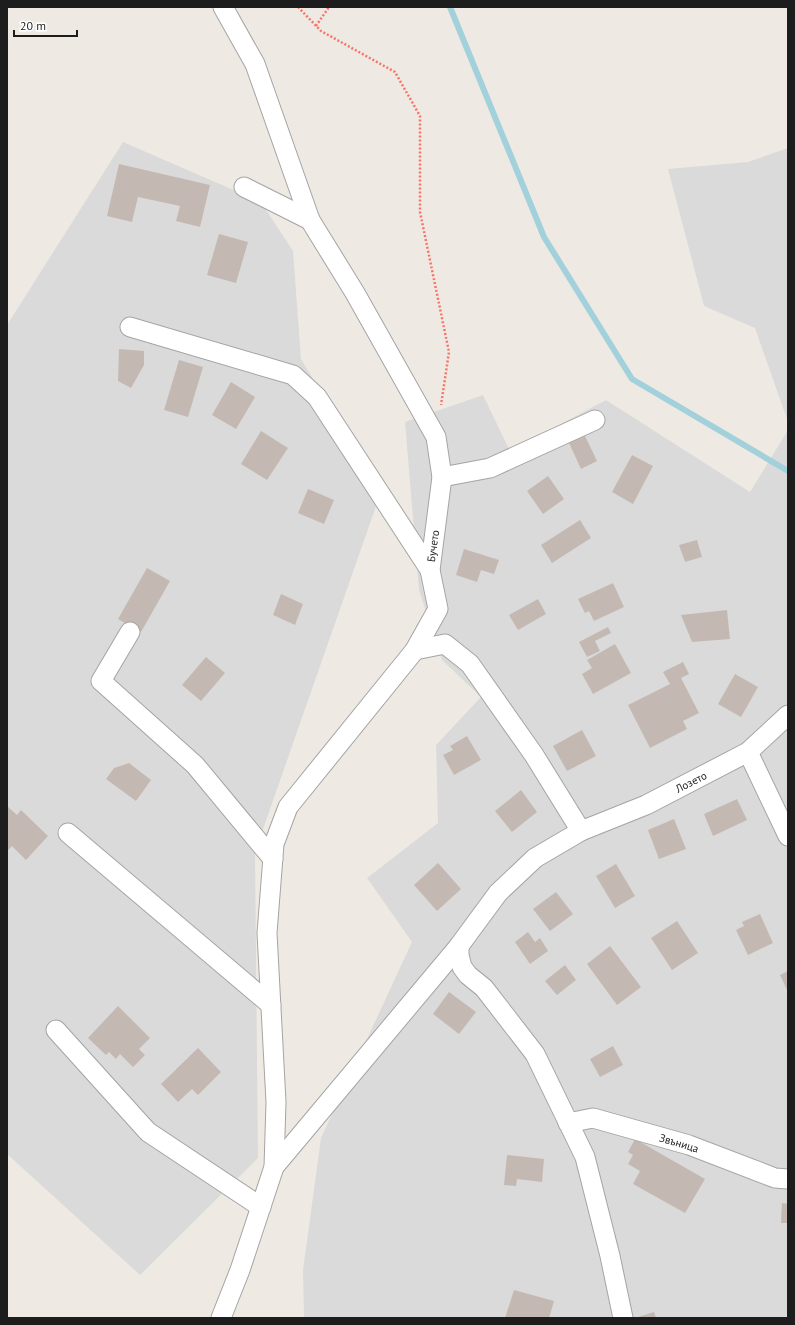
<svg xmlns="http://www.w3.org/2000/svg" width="795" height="1325" viewBox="0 0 795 1325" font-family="'PT Sans',sans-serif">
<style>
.residential{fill:#dbdada}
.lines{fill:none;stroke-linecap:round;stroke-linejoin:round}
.stream{stroke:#a3d1db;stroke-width:6}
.building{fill:#c3b9b2}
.street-casing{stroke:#a4a4a4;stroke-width:21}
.path{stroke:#f8736a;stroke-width:2.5;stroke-dasharray:2 2;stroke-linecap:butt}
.street{stroke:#fff;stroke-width:19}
.labels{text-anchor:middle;stroke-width:4;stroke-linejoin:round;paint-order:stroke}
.street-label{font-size:11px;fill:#1d1d1d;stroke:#fff}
</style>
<rect width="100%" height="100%" fill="#eeeae3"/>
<!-- residential -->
<g class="residential">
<path d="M123,142L261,202L293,251L301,359L381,492L255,852L258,1158L140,1275L7,1154V325Z"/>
<path d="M788,148V422L755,328L704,306L668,169L748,162Z"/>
<path d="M483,395L510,451L606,400L750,492L788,430V1318H304L303,1270L321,1138L412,942L367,878L438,823L436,745L481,697L442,660L419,590L405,422Z"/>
</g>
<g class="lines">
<!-- stream -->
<path class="stream" d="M450,7L544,237L632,379L788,471"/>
</g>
<!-- building -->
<g class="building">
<path d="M119,164L210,185L200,227L176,221L180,206L138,197L132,222L107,216Z"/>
<path d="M219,234L248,242L236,283L207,275Z"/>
<path d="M119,349L144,351V365L131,388L118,381Z"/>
<path d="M179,360L203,367L188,417L164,410Z"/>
<path d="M231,382L255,397L236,429L212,415Z"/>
<path d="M261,431L288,448L267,480L241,464Z"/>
<path d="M585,436L597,461L581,469L569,443Z"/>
<path d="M632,455L653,466L633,504L612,492Z"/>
<path d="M548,476L564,499L543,514L527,491Z"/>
<path d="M308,489L334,500L324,524L298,513Z"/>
<path d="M580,520L591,538L552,563L541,545Z"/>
<path d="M697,540L702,557L685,562L679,545Z"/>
<path d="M464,549L499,560L494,574L481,570L477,582L456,575Z"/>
<path d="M147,568L170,581L141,632L118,619Z"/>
<path d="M613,583L624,607L594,621L589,611L585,613L578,599Z"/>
<path d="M281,594L303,604L295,625L273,615Z"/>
<path d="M538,599L546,614L518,630L509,615Z"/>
<path d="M727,610L730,639L692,642L681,615Z"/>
<path d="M608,627L611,633L595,641L600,651L587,657L579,642Z"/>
<path d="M615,644L631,673L593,694L582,674L592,668L587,660Z"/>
<path d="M206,657L225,673L201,701L182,685Z"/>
<path d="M683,662L689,674L681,678L699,713L683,721L687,729L650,748L628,705L670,684L663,672Z"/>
<path d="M735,674L758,687L741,717L718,704Z"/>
<path d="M582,730L596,756L567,771L553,746Z"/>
<path d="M467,736L481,760L454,775L443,755L453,750L450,746Z"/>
<path d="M129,763L151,780L136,801L106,779L114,768Z"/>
<path d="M521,790L537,812L512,832L495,811Z"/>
<path d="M737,799L747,820L713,836L704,814Z"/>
<path d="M7,806L17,815L21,810L48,836L26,860L12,846L7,851Z"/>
<path d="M674,819L686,849L659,859L648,830Z"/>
<path d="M438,863L461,889L437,911L414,885Z"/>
<path d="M616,864L635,896L615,908L596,876Z"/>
<path d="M556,892L573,914L550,931L533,909Z"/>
<path d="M760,914L773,943L748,955L736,930L744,926L742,922Z"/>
<path d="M677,921L698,953L672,970L651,938Z"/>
<path d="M528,932L535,942L540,938L548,951L530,964L515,942Z"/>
<path d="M610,946L641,987L617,1005L587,964Z"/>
<path d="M565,965L576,980L557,995L545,981Z"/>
<path d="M788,971V992L780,975Z"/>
<path d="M449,992L476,1012L459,1034L433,1014Z"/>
<path d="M118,1006L150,1038L139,1049L145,1055L133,1067L120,1054L116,1059L109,1052L106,1055L88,1038Z"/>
<path d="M613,1046L623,1065L600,1077L590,1059Z"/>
<path d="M198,1048L221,1072L198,1095L192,1089L178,1102L161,1084Z"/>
<path d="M635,1139L705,1179L685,1213L633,1184L640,1171L628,1164L633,1155L628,1152Z"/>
<path d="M507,1155L544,1159L542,1182L517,1179L516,1186L504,1185Z"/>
<path d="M782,1203L788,1204V1223H781Z"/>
<path d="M514,1290L554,1301L549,1318H505Z"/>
<path d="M654,1312L656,1318H635Z"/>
</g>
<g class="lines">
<defs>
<g id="street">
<path d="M223,7L255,64L310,220"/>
<path d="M130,327L293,375L317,397L430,570"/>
<path d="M442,477L490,468L595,420"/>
<path d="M130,632L101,681L195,765L273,859"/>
<path d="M415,650L445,644L470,664L534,755L581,831"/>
<path d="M748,752L788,836"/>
<path d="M68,833L271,1005"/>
<path d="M459,946V955L462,967L468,975L484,988L535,1054L585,1157L610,1256L623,1318"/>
<path d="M56,1030L148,1132L261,1207"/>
<path d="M568,1123L593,1118L689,1145L775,1178L788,1179"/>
<path d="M274,1167L459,946L498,893L535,858L581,831L646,805L748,752L788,715"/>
<path d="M221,1318L240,1270L274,1167L276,1102L267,933L274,844L288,807L415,650L438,609L430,570L442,477L436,437L355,293L310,220L244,187"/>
</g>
</defs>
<!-- street casing -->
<use href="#street" class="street-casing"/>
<!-- path -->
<g class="path">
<path d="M298,7L321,31L395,72L420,116V212L449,352L441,405"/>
<path d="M316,26L329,7"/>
</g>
<!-- street -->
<use href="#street" class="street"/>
</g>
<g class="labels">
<!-- street labels -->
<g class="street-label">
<text transform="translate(433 546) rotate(-82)" y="4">Бучето</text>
<text transform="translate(691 782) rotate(-27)" y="4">Лозето</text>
<text transform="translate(679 1143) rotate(17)" y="4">Звъница</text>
</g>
</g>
<!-- border -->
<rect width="795" height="1325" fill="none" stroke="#1d1d1d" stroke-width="16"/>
<!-- scale -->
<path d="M14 30v6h63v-6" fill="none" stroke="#1d1d1d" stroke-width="2"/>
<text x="20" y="30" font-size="12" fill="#1d1d1d" stroke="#ffffff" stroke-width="3" paint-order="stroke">20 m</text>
</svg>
